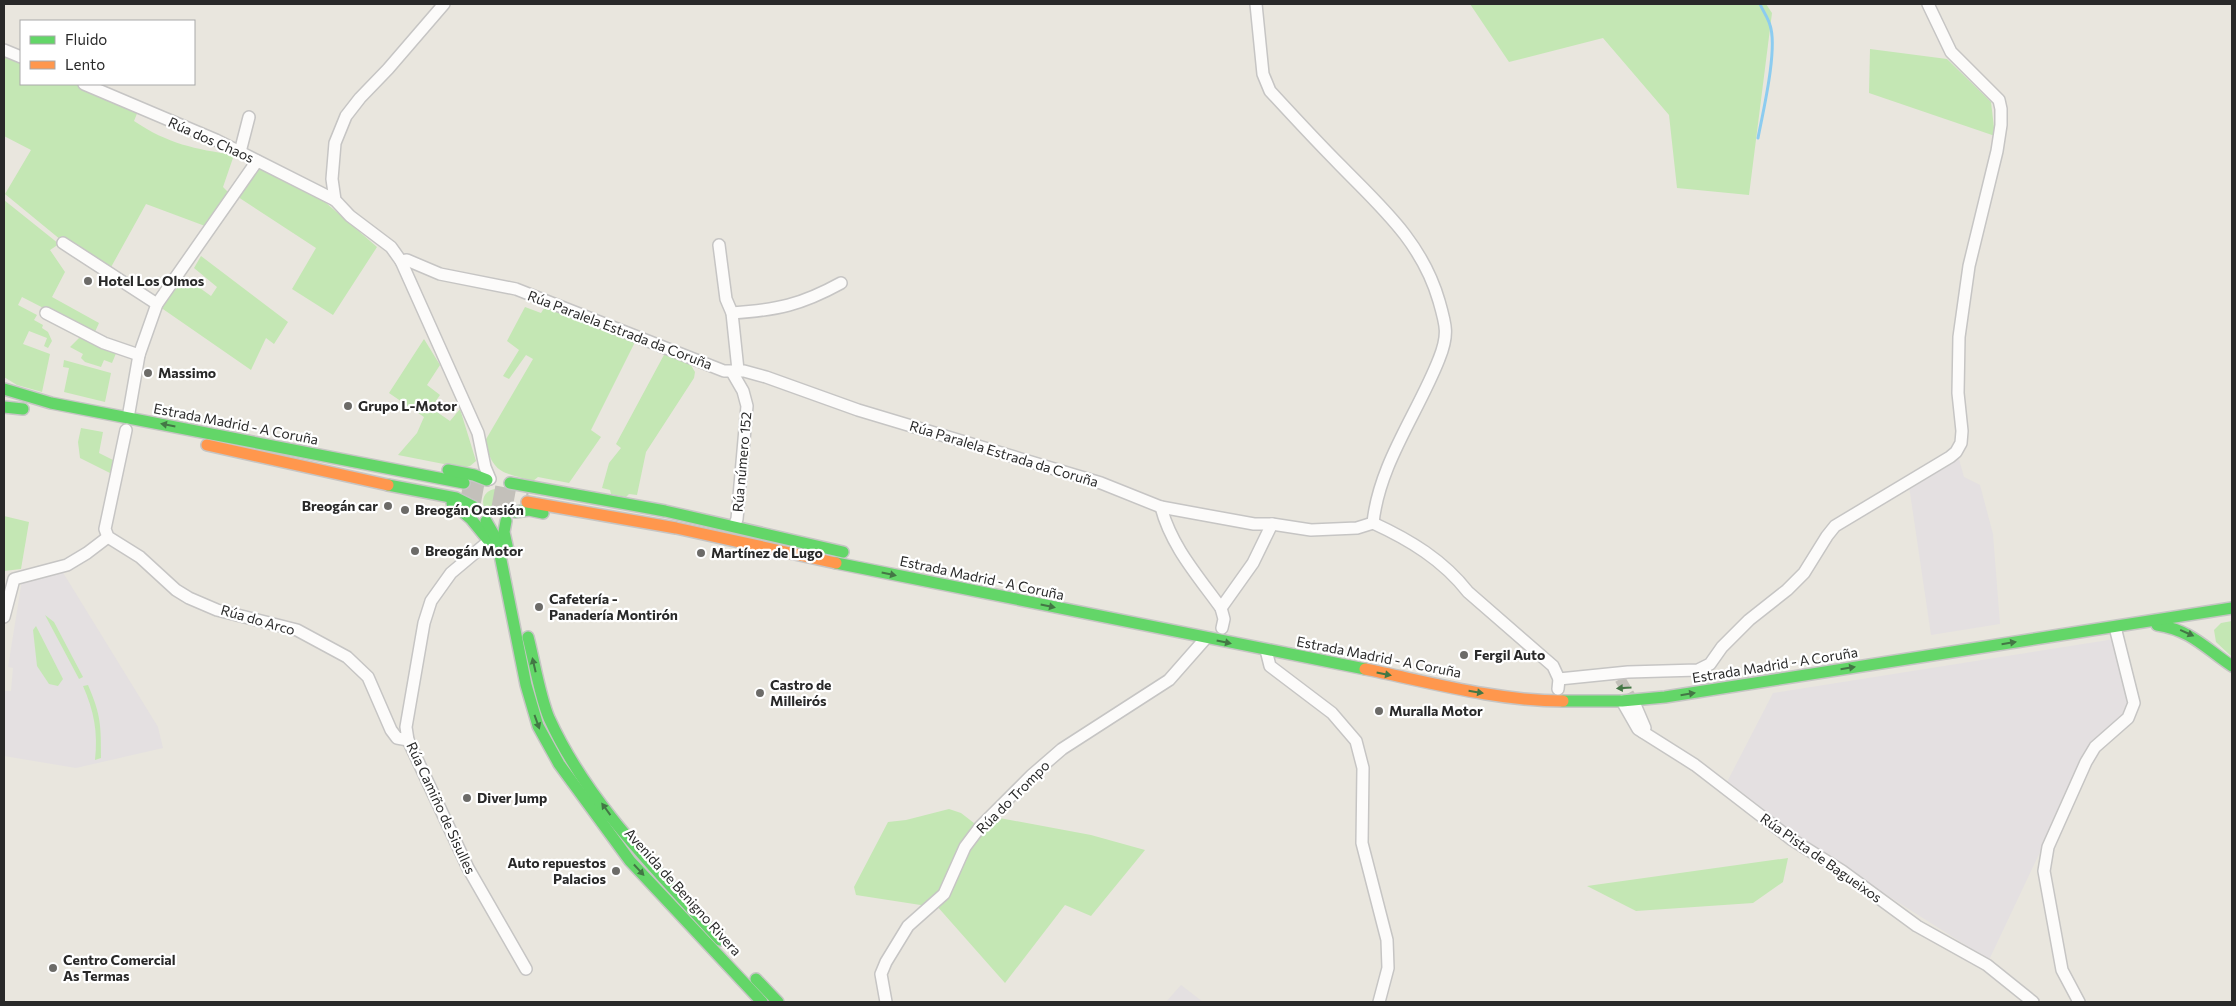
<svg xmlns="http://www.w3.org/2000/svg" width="2236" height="1006" viewBox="0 0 2236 1006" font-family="Commissioner,sans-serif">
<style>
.industrial{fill:#e4e0e1}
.green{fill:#c4e7b4}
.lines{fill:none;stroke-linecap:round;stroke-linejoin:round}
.stream{stroke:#8cccf0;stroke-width:3}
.street-tunnel{stroke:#c3c0ba;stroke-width:11;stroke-dasharray:11 5.5;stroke-linecap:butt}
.highway-tunnel{stroke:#c3c0ba;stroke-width:21;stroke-dasharray:21 11;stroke-linecap:butt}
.street-casing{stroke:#c6c5c4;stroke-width:14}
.fast-casing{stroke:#c6c5c4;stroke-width:14}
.slow-casing{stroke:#c6c5c4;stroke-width:14}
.street{stroke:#fcfbfa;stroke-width:11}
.fast{stroke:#63d668;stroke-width:11}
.slow{stroke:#ff974d;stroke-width:11}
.oneway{fill:#437745}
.poi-dot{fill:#6c6b68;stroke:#fff;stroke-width:2}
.labels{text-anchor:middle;stroke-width:4.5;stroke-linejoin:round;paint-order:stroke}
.street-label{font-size:14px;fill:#292929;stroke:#fff}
.poi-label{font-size:14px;font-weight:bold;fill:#292929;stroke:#fff;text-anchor:start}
</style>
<rect width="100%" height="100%" fill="#e9e6de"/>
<!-- industrial -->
<g class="industrial">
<path d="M1959,459L1964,477L1980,485L1993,534L2000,624L1931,635L1909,486Z"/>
<path d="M62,571L158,727L163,748L76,768L4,756V691H11L13,668L8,667L22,580Z"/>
<path d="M2121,638L2136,706L2083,761L1989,960L1811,847L1727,782L1773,693Z"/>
<path d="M1181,985L1203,1002H1166Z"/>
</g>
<!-- green -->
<g class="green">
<path d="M1470,4H1766L1772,13L1749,195L1677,188L1669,115L1603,38L1509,62Z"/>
<path d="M1870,49L1947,59L1991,102L1995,136L1869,93Z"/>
<path d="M4,54L21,61V84H78L138,111L134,121C168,144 195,149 234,155L223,187L230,194L205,226L146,204L110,269L61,240L5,194L31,150L4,136Z"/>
<path d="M263,163L325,202L377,247L333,315L292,289L316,248L238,197L258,164Z"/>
<path d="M4,200L59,244L50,250L65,272L52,297L99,323L94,334L22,297L18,305L37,315L34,320L43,325L42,328L48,332L52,341L48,348L44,346L47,338L29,331L23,344L50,354L42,392L17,385L4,377Z"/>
<path d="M201,256L288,322L274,344L266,338L251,370L160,307L186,278L211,296L217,287L194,268Z"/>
<path d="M546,305L635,342L591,430L601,437L569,483L538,477L533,481C502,472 493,474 485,441L533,359L526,355L509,379L503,376L519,350L507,341L525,307L541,313Z"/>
<path d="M81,336L117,351L112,363L104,360L101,367L85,362L81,358L83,354L70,347Z"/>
<path d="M424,339L440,365L427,385L440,395L431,408L450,421L460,409L476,461L470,466L464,468L398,455L417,433L424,417L389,393Z"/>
<path d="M665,353L689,362L695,372L694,378L646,452L637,495L629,494L626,497L611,494L610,490L602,488L609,463L621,448L616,444Z"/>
<path d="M64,360L111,373L105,402L64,392L69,368L63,367Z"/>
<path d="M81,428L103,432L99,453L115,461L112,474L80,458L78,442Z"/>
<circle cx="496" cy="502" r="13"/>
<path d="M4,516L29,522L21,569L4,571Z"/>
<path d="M45,615L54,622L83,677L79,679Z"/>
<path d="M2232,621V657L2216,642L2214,630L2221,623Z"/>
<path d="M36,626L63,679L58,686L49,684L37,666L33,630Z"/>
<path d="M88,685C101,715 101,726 101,758L95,760C98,732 94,711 83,686Z"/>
<path d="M949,809L961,813L983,830L994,817L1091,835L1145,850L1091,916L1065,905L1005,983L936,905L927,906L856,895L854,887L888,822L906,820Z"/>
<path d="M1788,858L1783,882L1753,903L1636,911L1587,886Z"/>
</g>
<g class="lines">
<!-- stream -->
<path class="stream" d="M1758,138C1763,112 1778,49 1770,25C1768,18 1763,11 1760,4"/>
<!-- street-tunnel -->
<path class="street-tunnel" d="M1620,679L1633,701"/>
<!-- highway-tunnel -->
<path class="highway-tunnel" d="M462,490L527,502"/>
<defs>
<g id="street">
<path d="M444,4L388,69L360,98L346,116L335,143L332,179L335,200L350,216L391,247L401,261L478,433L485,467L490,479"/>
<path d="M1256,4L1263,74L1270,91C1293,116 1316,141 1340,165C1381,207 1422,242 1439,301C1446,325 1449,335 1439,359C1418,413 1379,464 1373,523"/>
<path d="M4,50L21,57"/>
<path d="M84,84L216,140L335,200"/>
<path d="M240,152L249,117"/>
<path d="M63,243L157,304"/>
<path d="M719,245L726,299L732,313L738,370"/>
<path d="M401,261L407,260L440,274L516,289L724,371H744L766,377L858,410L1101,483L1161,507L1254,524H1272L1311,530L1357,528L1373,523C1410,540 1443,560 1468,592L1553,666L1559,679L1558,689"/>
<path d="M46,313L104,343L139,355"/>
<path d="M732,313C777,310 801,305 841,283"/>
<path d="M732,372L743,391L747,406L737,519L734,526"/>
<path d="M128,418L139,355L157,304L257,161"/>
<path d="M126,430L105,529L108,537L140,557L176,590L189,598L217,610L297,630L347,657L368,677L391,730L397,738L408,740"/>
<path d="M1161,507C1171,546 1198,576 1221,608L1224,619L1222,628"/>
<path d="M489,541L451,573L431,601L424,623L406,727L408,740L468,868L526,969"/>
<path d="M1221,608L1253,563L1272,524"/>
<path d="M4,617L14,579L67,565L87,553L108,537"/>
<path d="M1266,650L1270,666L1332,713L1356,741L1363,768L1362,843L1387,940L1388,968L1379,1002"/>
<path d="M1559,679L1628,672L1698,670L1710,664L1722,647L1749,620L1787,590L1804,573L1827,536L1835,526L1950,457L1956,452L1961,443L1962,431L1958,393L1959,337L1969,266L1997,151L2001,125V109L1999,100L1951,52L1928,4"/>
<path d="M1622,701L1638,729L1695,765L1791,839L1842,871L1917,926L1987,965L2033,1002"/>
<path d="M1636,707L1645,728L1643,732"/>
<path d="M886,1002L881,974L886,962L908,926L944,894L965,847L980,827L1032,775L1062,749L1169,680L1206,638"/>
<path d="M2079,1002L2062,970L2044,871L2048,847L2086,762L2095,747L2128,718L2134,703L2115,627"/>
</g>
<g id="fast">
<path d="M4,389L51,403L464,483"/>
<path d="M4,407L23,409"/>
<path d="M448,470L474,475L487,480"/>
<path d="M510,483L665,511L843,552"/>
<path d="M388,485L456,498L474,507"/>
<path d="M452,503L471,519L489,541"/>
<path d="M515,512L529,510L543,513"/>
<path d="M486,521L497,540L526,685L538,726L559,764L630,861L762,1002"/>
<path d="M506,521L504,532L508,550"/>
<path d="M836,563L1365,669"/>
<path d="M2157,625C2191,630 2205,648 2232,666"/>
<path d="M528,637C534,660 540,697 549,718C588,804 658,871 720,940"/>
<path d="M1563,701H1622L1665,697L2232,608"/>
<path d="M756,979L778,1002"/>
</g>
<g id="slow">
<path d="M207,445L388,485"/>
<path d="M527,502L676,528L836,563"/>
<path d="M1365,669C1429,682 1497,701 1563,701"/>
</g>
</defs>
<!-- street casing -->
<use href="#street" class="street-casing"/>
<!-- fast casing -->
<use href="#fast" class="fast-casing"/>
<!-- slow casing -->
<use href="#slow" class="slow-casing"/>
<!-- street -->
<use href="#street" class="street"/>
<!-- fast -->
<use href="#fast" class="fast"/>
<!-- slow -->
<use href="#slow" class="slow"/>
</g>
<!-- one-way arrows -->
<defs><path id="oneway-solid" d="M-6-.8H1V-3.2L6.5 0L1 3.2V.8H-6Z" transform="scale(1.25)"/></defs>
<g class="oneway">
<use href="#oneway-solid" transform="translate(168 425) rotate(-169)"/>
<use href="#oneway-solid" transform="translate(889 574) rotate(12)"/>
<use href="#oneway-solid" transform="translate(1048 606) rotate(12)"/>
<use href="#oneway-solid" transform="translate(2187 633) rotate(24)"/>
<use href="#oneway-solid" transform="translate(1224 642) rotate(12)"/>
<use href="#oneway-solid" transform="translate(2009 643) rotate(-9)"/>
<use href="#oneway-solid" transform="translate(534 665) rotate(-103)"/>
<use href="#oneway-solid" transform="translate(1848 668) rotate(-9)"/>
<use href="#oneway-solid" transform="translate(1384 674) rotate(11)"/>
<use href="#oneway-solid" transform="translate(1624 688) rotate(177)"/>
<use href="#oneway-solid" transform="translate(1476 692) rotate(9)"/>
<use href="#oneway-solid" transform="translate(1688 694) rotate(-9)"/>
<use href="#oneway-solid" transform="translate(537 722) rotate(70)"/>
<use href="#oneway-solid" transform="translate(606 809) rotate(-126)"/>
<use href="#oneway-solid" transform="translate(639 870) rotate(47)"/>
</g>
<!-- markers -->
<g class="poi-dot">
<circle cx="88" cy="281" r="5"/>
<circle cx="148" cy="373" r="5"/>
<circle cx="348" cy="406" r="5"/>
<circle cx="388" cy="506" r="5"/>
<circle cx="405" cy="510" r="5"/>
<circle cx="415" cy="551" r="5"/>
<circle cx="701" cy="553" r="5"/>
<circle cx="539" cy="607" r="5"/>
<circle cx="1464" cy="655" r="5"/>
<circle cx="760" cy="693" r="5"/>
<circle cx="1379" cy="711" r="5"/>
<circle cx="467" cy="798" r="5"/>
<circle cx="616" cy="871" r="5"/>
<circle cx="53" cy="968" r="5"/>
</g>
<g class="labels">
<!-- street labels -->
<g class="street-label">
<text transform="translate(211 140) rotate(24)" y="5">Rúa dos Chaos</text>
<text transform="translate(620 330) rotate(21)" y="5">Rúa Paralela Estrada da Coruña</text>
<text transform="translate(236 424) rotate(11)" y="5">Estrada Madrid - A Coruña</text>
<text transform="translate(1004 454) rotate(17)" y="5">Rúa Paralela Estrada da Coruña</text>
<text transform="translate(742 462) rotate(-85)" y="5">Rúa número 152</text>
<text transform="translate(982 578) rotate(12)" y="5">Estrada Madrid - A Coruña</text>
<text transform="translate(258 620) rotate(16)" y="5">Rúa do Arco</text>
<text transform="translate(1379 657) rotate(11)" y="5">Estrada Madrid - A Coruña</text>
<text transform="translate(1775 665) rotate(-9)" y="5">Estrada Madrid - A Coruña</text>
<text transform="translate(1013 797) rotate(-45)" y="5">Rúa do Trompo</text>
<text transform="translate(441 808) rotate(65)" y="5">Rúa Camiño de Sisulles</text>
<text transform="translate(1821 858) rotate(35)" y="5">Rúa Pista de Bagueixos</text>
<text transform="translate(683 892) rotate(48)" y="5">Avenida de Benigno Rivera</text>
</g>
<!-- poi labels -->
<g class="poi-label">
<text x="98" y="286">Hotel Los Olmos</text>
<text x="158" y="378">Massimo</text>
<text x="358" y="411">Grupo L-Motor</text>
<text x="378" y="511" text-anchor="end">Breogán car</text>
<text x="415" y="515">Breogán Ocasión</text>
<text x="425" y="556">Breogán Motor</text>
<text x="711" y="558">Martínez de Lugo</text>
<text x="549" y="604">Cafetería -<tspan x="549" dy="16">Panadería Montirón</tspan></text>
<text x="1474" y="660">Fergil Auto</text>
<text x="770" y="690">Castro de<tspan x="770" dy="16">Milleirós</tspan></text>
<text x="1389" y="716">Muralla Motor</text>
<text x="477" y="803">Diver Jump</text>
<text x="606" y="868" text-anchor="end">Auto repuestos<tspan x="606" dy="16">Palacios</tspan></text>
<text x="63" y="965">Centro Comercial<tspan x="63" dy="16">As Termas</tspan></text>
</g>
</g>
<!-- border -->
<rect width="2236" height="1006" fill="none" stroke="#292929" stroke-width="10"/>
<!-- legend -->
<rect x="20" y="20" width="175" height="65" fill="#ffffff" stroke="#a9a9a9"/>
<rect x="30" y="36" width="25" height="8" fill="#63d668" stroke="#a9a9a9"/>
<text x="65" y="45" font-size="15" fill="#292929">Fluido</text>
<rect x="30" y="61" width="25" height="8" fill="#ff974d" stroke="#a9a9a9"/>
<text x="65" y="70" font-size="15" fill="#292929">Lento</text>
</svg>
